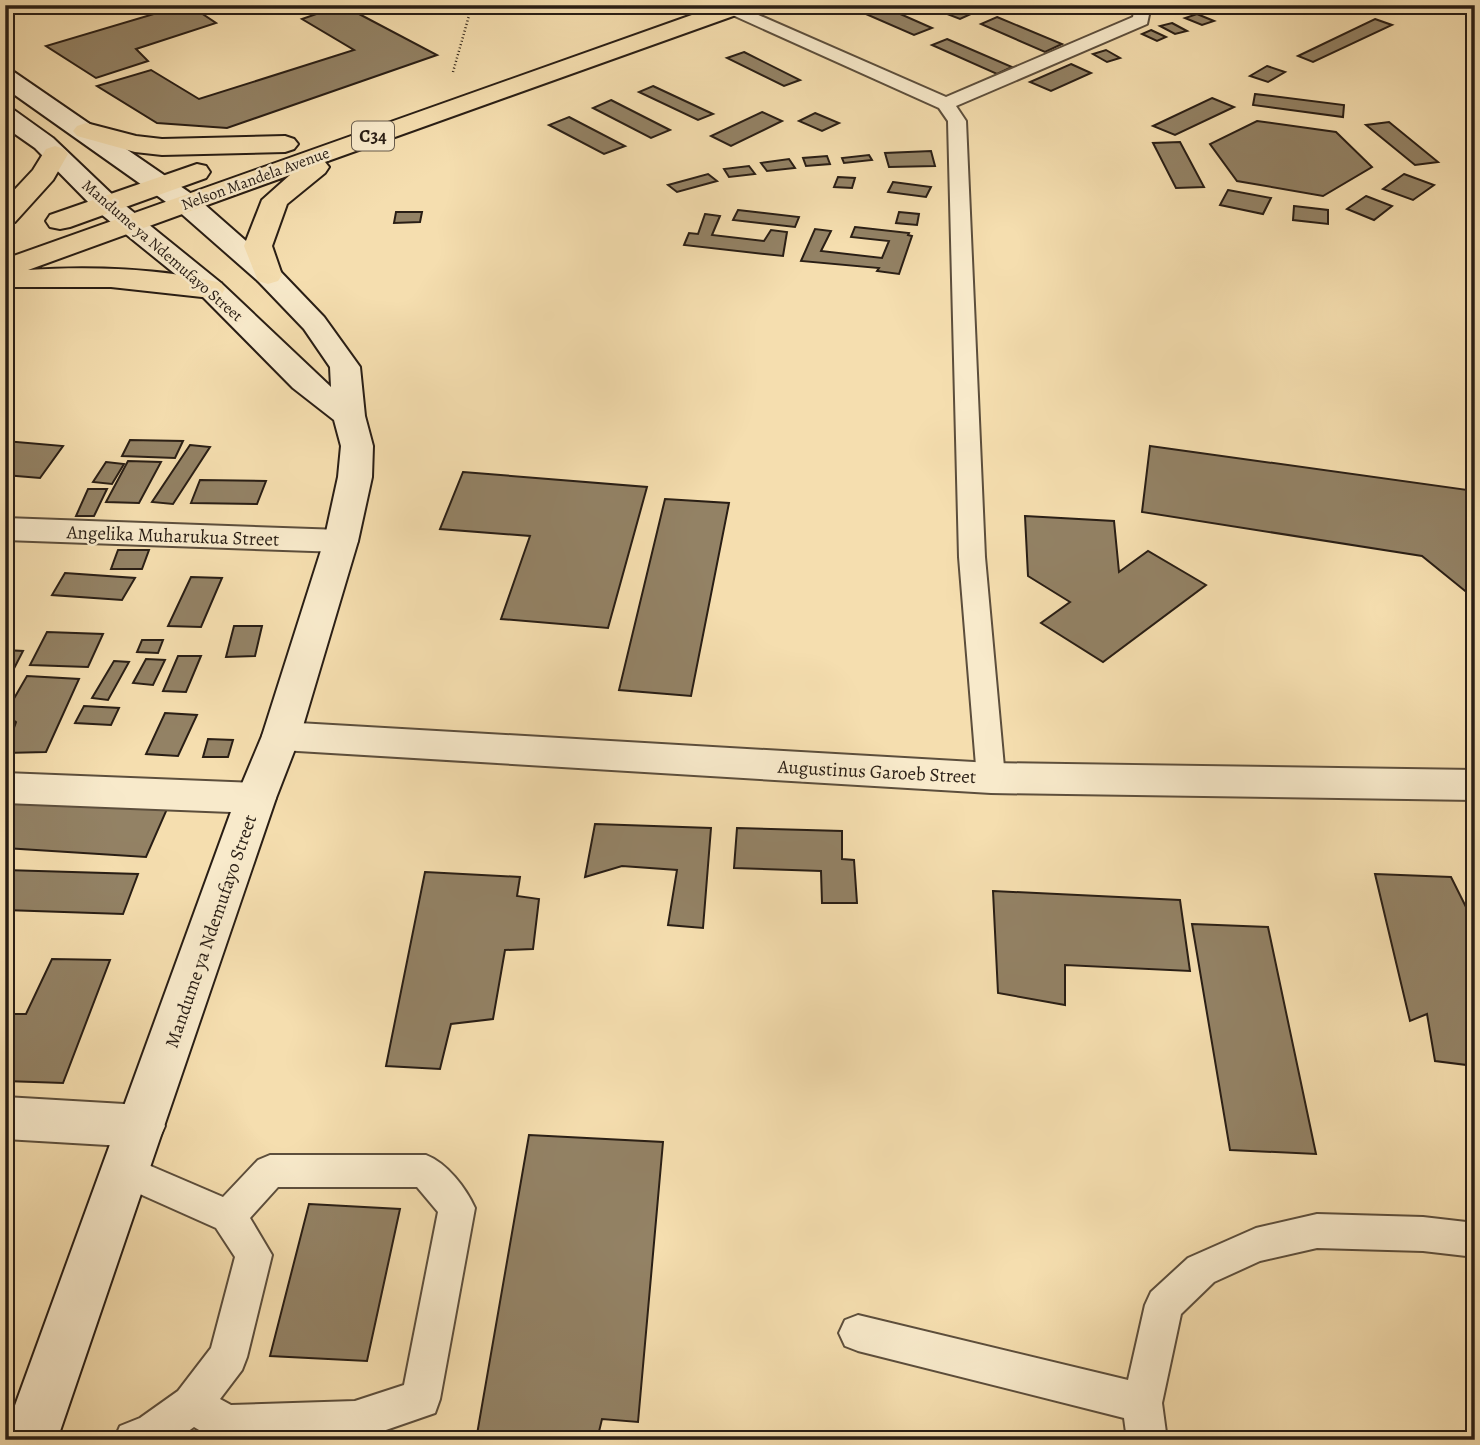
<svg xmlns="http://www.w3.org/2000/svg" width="1480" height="1445" viewBox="0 0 1480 1445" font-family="Alegreya,serif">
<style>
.building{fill:#938265;stroke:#291e15;stroke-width:2}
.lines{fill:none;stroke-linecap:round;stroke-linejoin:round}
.lane-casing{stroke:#5c4e3c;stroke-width:4}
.street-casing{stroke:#5c4e3c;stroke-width:4}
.secondary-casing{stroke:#291e15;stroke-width:4}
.primary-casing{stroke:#291e15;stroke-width:4}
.path{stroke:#291e15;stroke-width:2.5;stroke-dasharray:1 2.5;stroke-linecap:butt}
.lane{fill:#f8eacb;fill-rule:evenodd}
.street{fill:#f8eacb;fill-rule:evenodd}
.secondary{fill:#f8eacb;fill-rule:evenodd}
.primary{fill:#f5deaf;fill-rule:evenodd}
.labels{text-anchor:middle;stroke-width:5;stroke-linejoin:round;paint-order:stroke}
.far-street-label{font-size:16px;fill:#291e15;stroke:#f8eacb}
.shield{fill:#f8eacb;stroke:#675b4c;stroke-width:2}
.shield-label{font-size:18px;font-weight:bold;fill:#291e15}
.street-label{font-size:19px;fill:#291e15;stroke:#f8eacb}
</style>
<rect width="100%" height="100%" fill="#f5deaf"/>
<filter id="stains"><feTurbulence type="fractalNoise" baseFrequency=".00286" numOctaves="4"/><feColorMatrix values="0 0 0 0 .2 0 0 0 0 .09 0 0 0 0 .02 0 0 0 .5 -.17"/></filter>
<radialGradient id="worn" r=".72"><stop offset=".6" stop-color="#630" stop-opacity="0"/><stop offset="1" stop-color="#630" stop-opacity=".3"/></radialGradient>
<!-- building -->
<g class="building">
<path d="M184,5H189L216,23L136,49L148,61L96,78L46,46Z"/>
<path d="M342,5L437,55L227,128L157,123L97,86L151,70L199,99L354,50L302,19Z"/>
<path d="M427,5H471V10L425,12Z"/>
<path d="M874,5H880L932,28L914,35L859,11Z"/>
<path d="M924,5H952L973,13L960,19Z"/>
<path d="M1197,14L1214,21L1202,25L1185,18Z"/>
<path d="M997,17L1062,44L1045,52L981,24Z"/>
<path d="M1375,19L1392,25L1313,62L1298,56Z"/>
<path d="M1172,23L1187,31L1175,34L1160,26Z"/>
<path d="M1151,30L1166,37L1157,41L1142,34Z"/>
<path d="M947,39L1012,67L997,74L932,45Z"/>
<path d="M1106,50L1120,58L1107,62L1093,54Z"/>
<path d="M744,52L800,80L784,86L727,58Z"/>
<path d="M1071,64L1091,73L1051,91L1030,82Z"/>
<path d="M1267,66L1285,72L1268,82L1250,76Z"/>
<path d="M653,86L713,114L698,120L639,92Z"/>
<path d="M1255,94L1344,105L1343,117L1253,105Z"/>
<path d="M1212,98L1234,107L1175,135L1153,126Z"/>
<path d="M611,100L670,130L651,138L593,108Z"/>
<path d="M762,112L782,121L731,146L711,136Z"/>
<path d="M815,113L839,123L822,131L799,121Z"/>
<path d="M569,117L625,146L604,154L549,125Z"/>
<path d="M1257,121L1336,132L1372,167L1323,196L1237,181L1210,144Z"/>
<path d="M1389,122L1438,162L1415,165L1366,125Z"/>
<path d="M1180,142L1204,187L1176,188L1153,143Z"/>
<path d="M931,151L935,166L889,167L885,153Z"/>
<path d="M869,155L872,160L844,163L842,158Z"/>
<path d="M827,156L830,164L806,166L803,158Z"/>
<path d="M789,159L795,168L767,171L761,163Z"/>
<path d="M749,166L755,174L729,177L724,169Z"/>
<path d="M708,174L717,181L677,192L668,185Z"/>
<path d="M1404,174L1434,185L1413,200L1383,189Z"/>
<path d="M838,177L855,178L852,188L834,187Z"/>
<path d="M893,182L931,187L926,197L888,192Z"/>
<path d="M1228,190L1271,198L1263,214L1220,205Z"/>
<path d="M1366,196L1392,206L1374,220L1347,209Z"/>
<path d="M1294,206L1328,210V224L1293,220Z"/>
<path d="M738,210L799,217L795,227L733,220Z"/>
<path d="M396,212H422L420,222L394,223Z"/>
<path d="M899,212L919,214L917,225L896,223Z"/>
<path d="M705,214L720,216L712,235L764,241L771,230L787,232L783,256L684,245L689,233L698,234Z"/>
<path d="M855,227L909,233L908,235L912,236L899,274L877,271L879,268L801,261L815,229L831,231L821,251L882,258L889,241L851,237Z"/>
<path d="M130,440L183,441L175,458L122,456Z"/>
<path d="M5,441L63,446L40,478L5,475Z"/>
<path d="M190,445L210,447L173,504L152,502Z"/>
<path d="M1150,446L1475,491V599L1422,556L1142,512Z"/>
<path d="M128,461L161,462L139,503L106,502Z"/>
<path d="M106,462L124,464L112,484L93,482Z"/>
<path d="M463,472L647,487L608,628L501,619L530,536L440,529Z"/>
<path d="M200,480L266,481L257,504L191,503Z"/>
<path d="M88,489H107L94,516H76Z"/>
<path d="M665,499L729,503L691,696L619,690Z"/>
<path d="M1025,516L1114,521L1119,572L1148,551L1206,585L1103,662L1041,623L1070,602L1028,576Z"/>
<path d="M118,550H149L142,569H111Z"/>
<path d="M65,573L135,578L122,600L52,595Z"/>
<path d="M191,577L222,578L201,627L168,626Z"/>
<path d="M234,626H262L255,656L226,657Z"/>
<path d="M47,632L103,634L88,667L30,665Z"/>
<path d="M142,640H163L158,653L137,652Z"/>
<path d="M5,650L23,651L5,686Z"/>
<path d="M178,656H201L186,692L163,691Z"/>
<path d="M146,659L165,660L153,685L133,683Z"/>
<path d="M114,661L129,662L108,700L92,698Z"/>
<path d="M27,676L79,679L46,752L5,753L16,722L5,714Z"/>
<path d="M84,706L119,708L111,725L75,723Z"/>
<path d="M165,713L197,715L178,756L146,754Z"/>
<path d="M208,739L233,740L228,757H203Z"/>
<path d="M5,799L167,809L146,857L5,848Z"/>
<path d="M595,824L711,828L703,928L668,925L677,870L622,866L585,877Z"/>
<path d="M737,828L842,831V859L854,860L857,903H822L821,871L734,868Z"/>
<path d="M5,870L138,874L123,914L5,910Z"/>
<path d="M425,872L520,877L517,896L539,899L533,949L505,950L493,1019L451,1024L440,1069L386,1066Z"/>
<path d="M1375,874L1451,877L1475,925V1066L1435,1061L1427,1014L1410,1021Z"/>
<path d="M993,891L1180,900L1190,971L1065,965V1005L998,993Z"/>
<path d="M1192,924L1268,927L1316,1154L1230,1150Z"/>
<path d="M52,959L110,960L63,1083L5,1081V1014H26Z"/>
<path d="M529,1135L663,1142L638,1422L602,1419L597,1440H476Z"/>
<path d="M309,1204L400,1209L367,1361L270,1356Z"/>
</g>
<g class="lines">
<defs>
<g id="lane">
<path d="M1125,5L1148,7L1150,10L1147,24L956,106L966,121L985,557L1005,778L1001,785L991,789L981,785L977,778L959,557L948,121L939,108L726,12L724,9L726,6H738L946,97L1133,17L1134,12Z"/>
<path d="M125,1155L223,1197L258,1160L270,1155H426C447,1163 466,1188 475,1208L440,1399L435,1413L357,1440H216L194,1427L176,1440H114L120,1426L140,1418L178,1391L211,1348L235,1257L216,1228L113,1182L107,1171L113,1160ZM278,1187H417L438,1212L404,1385L355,1401L231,1405L220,1399L242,1370L247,1357L272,1255L250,1218Z"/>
<path d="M1317,1214L1423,1217L1475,1223V1257L1423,1251L1317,1248L1260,1261L1214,1282L1181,1314L1162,1403L1167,1440H1127L1124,1418L858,1351L845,1346L839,1333L845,1320L858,1315L1128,1380L1145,1305L1151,1292L1188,1258L1256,1228Z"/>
</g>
<g id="street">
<path d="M5,518L341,530L353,533L358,541L353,549L341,552L5,540Z"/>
<path d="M281,722L991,763L1475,770V800L991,793L281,750L267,746L262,736L267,726Z"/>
<path d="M5,773L256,783L270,788L276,798L270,808L256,813L5,803Z"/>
<path d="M5,1097L141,1105L158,1111L165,1126L158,1141L141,1147L5,1139Z"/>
</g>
<path id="secondary" d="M5,70L14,72L196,197L278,269L324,317L360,367L365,416L373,446L372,477L358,541L300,736L276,798L57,1440H5V1433L236,798L262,736L324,541L338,477L341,446L334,420L293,388L201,295L96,210L35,148L5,127V108L14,110L53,138L116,198L221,283L331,387L330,367L304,329L258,281L176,209L5,88Z"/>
<g id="primary">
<path d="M720,5H753L750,10L325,162L329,167L325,173L287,204L272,246L282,275L278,281L268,284L258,281L244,246L262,200L290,175L28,270C88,266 163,268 221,283L225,289L221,295L211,298L111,287H5V259Z"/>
<path d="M86,123L136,136L162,139L285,136L294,139L298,144L294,149L285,152L162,155L135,152L77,136L73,131L77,126Z"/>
<path d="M55,146L64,149L68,154L53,180L15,222L5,224V200L33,170L46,149Z"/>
<path d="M197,164L206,166L210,172L206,178L70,227L60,229L50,227L46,221L50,215Z"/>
</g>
</defs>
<!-- lane casing -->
<use href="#lane" class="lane-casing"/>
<!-- street casing -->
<use href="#street" class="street-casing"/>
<!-- secondary casing -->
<use href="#secondary" class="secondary-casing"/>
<!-- primary casing -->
<use href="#primary" class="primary-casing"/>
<!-- path -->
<path class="path" d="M453,72L472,5"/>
<!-- lane -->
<use href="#lane" class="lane"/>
<!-- street -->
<use href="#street" class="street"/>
<!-- secondary -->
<use href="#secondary" class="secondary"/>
<!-- primary -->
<use href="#primary" class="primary"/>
</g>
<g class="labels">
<!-- far-street labels -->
<g class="far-street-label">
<text transform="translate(255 178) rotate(-20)" y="6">Nelson Mandela Avenue</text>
<text transform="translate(163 250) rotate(41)" y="6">Mandume ya Ndemufayo Street</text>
</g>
<!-- shield labels -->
<rect class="shield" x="352" y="121.5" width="42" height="29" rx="5"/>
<g class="shield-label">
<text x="373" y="142">C34</text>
</g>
<!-- street labels -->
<g class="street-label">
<text transform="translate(173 535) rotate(2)" y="7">Angelika Muharukua Street</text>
<text transform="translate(877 771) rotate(3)" y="7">Augustinus Garoeb Street</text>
<text transform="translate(210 931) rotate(-71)" y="7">Mandume ya Ndemufayo Street</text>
</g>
</g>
<!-- margin -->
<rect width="1480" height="1445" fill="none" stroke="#f5deaf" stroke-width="28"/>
<rect x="7" y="7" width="1466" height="1431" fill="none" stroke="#291e15" stroke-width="3.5"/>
<rect x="14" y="14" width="1452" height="1417" fill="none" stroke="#291e15" stroke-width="2"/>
<rect width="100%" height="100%" filter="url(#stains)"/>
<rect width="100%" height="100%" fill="url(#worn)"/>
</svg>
